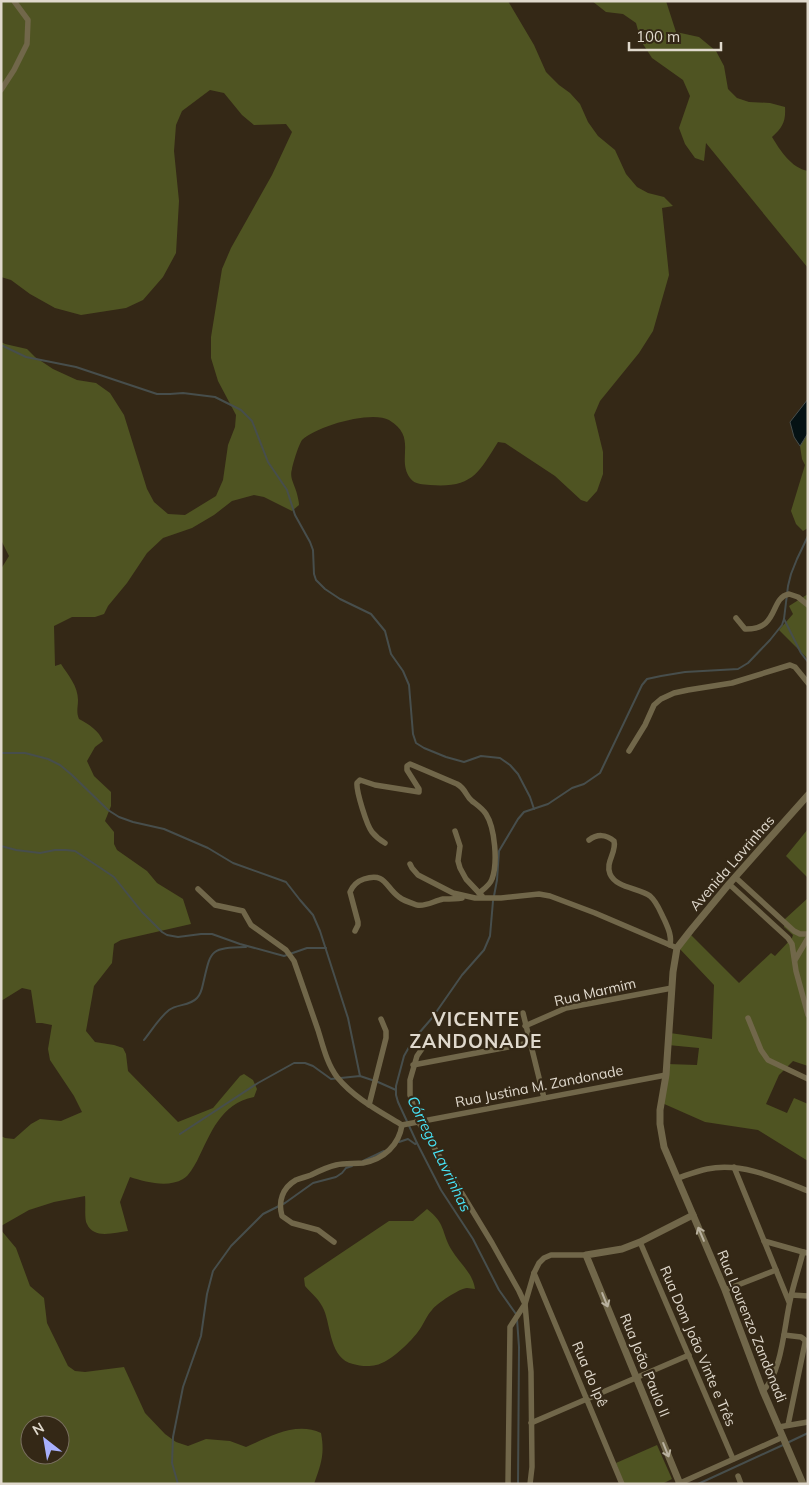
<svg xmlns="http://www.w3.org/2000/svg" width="809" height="1485" viewBox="0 0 809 1485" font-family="Mulish,sans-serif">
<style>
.green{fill:#4f5422;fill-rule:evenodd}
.water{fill:#051214;stroke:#474e4c}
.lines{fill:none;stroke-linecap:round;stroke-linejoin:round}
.stream{stroke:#474e4c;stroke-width:2}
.minor{stroke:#71674a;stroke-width:5.5}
.tertiary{stroke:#71674a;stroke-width:7}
.oneway{stroke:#b9b19f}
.labels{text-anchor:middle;stroke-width:4.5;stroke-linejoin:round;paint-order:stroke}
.street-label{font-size:14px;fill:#e0d9cd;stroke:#342816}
.water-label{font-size:15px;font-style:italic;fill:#48e4f7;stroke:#342816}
.district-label{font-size:19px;font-weight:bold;letter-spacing:1px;fill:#e0d9cd;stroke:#342816}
</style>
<rect width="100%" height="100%" fill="#342816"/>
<!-- green -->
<g class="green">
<path d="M1,1H508L534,45L546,72L559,85L570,93L580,104L588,122L598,136L615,150L626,174L637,187L648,193L664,197L673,206L662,208L669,275L653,331L639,353L600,401L594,415L603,452V474L597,491L587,502L581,500L555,476L505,443L498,442C478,474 472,488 430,485C423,484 415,485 410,478C396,459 418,437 389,420C372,410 316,426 302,440C299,444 293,463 292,469C289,478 295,485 297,494C298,498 299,502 299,505L292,511L264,497L254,495L232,501L214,515L192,528L163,538L147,553L127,583L108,606L104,614L95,617H72L54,626L55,666L61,664C68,675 78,686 78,700C78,707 76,712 79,719C89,724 99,731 103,741L95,747L87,761L94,776L111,792V806L105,821L114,832V844L117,850L147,871L157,883L183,899L191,924L121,940L114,944L112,963L94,986L86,1031L95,1042L114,1045L123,1048L126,1054L128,1071L178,1122L213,1108L240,1076L244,1074L253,1080L257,1089L254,1097C220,1104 211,1133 197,1161C194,1166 189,1176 183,1179C168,1188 145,1182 130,1177L120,1202L128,1231C115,1232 94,1240 87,1224C84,1219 86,1203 85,1196L54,1202L29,1210L1,1226V1136L5,1138L14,1139L31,1124L40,1119L61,1121L82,1112L74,1096L50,1060L48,1049L52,1025L42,1023H36L31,990L22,988L1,1001V569L9,556L2,542L1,342L5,344L27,349L35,357L53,369L77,380L96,383L110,393L124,415L147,489L154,502L168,514L185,515L216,496L223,480L228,445L235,427L236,415L218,381L211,358V337L222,269L231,248L272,175L292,132L286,124L254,125L242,115L224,93L210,90L182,111L176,125L174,151L179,201L176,253L163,277L143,300L126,308L81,315L55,308L30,294L11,280L1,277Z"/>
<path d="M592,1H666L676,32L699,37L716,51L724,66L728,89L737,98L749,102L770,103L785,107C786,122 782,128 772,137C780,150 791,168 808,171V268L706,143L704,161L695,158L685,144L679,128L690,96L683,80L652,58L641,41L636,23L623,14L606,12Z"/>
<path d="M808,433V528L803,531L796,524L791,511L805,465L802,459L800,446Z"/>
<path d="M808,594V659L779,630L793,614L789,606Z"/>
<path d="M808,829V878L786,856Z"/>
<path d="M808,898V1066L793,1061L779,1075L766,1104L787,1113L794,1098L808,1104V1161L758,1130L705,1122L662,1103L667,1064L697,1065L699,1048L668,1045L670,1033L712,1039L714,985L678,947L689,933L739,983L771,953L775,956L792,938L793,935L784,927L785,919Z"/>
<path d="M427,1209C446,1224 441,1231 451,1249C459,1263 473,1273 475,1289C472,1289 470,1288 467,1288C460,1288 436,1304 432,1310C427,1315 424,1323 420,1329C412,1341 389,1363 376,1365C369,1367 359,1366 353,1364C330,1359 331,1327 324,1310C320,1300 312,1294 305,1286L304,1278L389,1221H413Z"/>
<path d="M1,1230L16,1248L30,1286L44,1298L47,1323L68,1366L75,1371L85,1372L124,1367L145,1413L165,1434L176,1442L188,1446L206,1439L230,1441L246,1447C269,1437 296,1421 321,1433C325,1454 321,1464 314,1484H1ZM30,1425H60V1455H30Z"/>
<path d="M657,1445L672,1479L662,1484H624L616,1463Z"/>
</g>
<!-- water -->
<path class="water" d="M808,399V433L800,446L794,437L790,422Z"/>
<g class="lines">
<!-- stream -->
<g class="stream">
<path d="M1,345L26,357L76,367L157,394H170L183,393L215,397L241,410L252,421L268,462L287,490L295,515L310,542L313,550L314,574L316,580L325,589L340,599L371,614L385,631L391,654L403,671L409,685L413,734L416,743L424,748L446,757L464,762L481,756L500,758L510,765L518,774L530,797L534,809"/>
<path d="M784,619L801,653L808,662"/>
<path d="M1,753H25L48,759L60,765L72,775L108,810L119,817L133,822L164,829L208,848L233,863L286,882L300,900L313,915L320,931L348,1018L360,1076"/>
<path d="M1,846L16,850L40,853L55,850H66L75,851L114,877L142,912L162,932L167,935L178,937L201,934H212L240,944L284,956L307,948H326"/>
<path d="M494,896L497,880L499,851L518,819L524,812L548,804L572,788L584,784L600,773L642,685L647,679L661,676L685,672L738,669L748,663L770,640L782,625L784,619L788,586L791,574L797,559L808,536"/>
<path d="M493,901L490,936L484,950L462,975L432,1018L413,1040L404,1056L396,1086V1095L398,1102L417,1143L441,1190L473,1239L499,1290L516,1314"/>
<path d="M144,1040C152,1030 159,1018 169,1010C177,1004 190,1006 197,998C201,994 202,989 203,984C211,950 209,948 246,947"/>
<path d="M180,1134L258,1083L294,1063H305L313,1066L331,1079L360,1076L378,1082L396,1090"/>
<path d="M399,1142L408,1139L415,1144L417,1143"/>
<path d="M363,1161L384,1151"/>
<path d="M517,1319L519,1347L518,1484"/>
<path d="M787,1443L808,1433"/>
<path d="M178,1484L172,1463L173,1437L183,1387L201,1336L207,1294L213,1271L231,1246L263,1214L285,1203L313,1183L336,1177L342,1173L346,1168L352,1166"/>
<path d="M698,1484L783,1445"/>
</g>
<!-- minor -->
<g class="minor">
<path d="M1,90L14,70L27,44L28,20L14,1"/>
<path d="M736,618L745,629C780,630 769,598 789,594L798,597L808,605"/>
<path d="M629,751L645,725L654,705L661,699L674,693L688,690L732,683L790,665L795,667L808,683"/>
<path d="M455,831L460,846L458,861L460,868L466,879L482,896"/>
<path d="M589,840C597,834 606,834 614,841C617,852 605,862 610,874C616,888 639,888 650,896C657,902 660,911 664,919C668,928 672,936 670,945"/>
<path d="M385,843C380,840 376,837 372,832C367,826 356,791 357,783L360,780L375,785L419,792V789L407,770V766L410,764L457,784C466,789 465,795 472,801C477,805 482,808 486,814C495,828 498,863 492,879C490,885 484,889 479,893"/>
<path d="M410,864L412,868L418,875L453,893L475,898H501L539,894L550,896L595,913L677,948"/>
<path d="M735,877L794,931L800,934H808"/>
<path d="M729,884L788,938L792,944L796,971L808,1015"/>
<path d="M198,889L215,905L243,911L251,925L286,950L294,961C302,984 310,1007 318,1030C323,1046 327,1064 337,1077C354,1098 379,1111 402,1125"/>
<path d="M355,931L358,925V922L350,892C353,885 358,881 364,879C386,872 385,887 399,897C404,901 411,903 417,905C425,907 434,901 443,899C449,899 456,899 462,898"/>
<path d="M795,960L808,938"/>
<path d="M523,1013L544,1098"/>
<path d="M748,1018L761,1050L768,1060L808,1079"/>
<path d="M525,1026L566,1008L672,988"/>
<path d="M426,1043L417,1056L410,1080V1095L418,1121L492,1243L519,1291L525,1304L510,1327L508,1484"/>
<path d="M413,1065L529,1043"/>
<path d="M369,1105L386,1038V1031L381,1019"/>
<path d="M402,1125L666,1075"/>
<path d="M734,1167L789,1302"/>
<path d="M678,1178C687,1175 697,1171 707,1169C742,1162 776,1178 808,1191"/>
<path d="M764,1241L803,1252"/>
<path d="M334,1242L318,1230L292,1223L282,1216C278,1202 282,1188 296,1180C301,1178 306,1177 311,1175C319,1171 327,1167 336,1165C345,1163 354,1164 363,1163C384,1159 399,1145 402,1125"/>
<path d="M640,1242L733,1459"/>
<path d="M534,1273L622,1484"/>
<path d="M725,1290L776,1270"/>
<path d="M791,1295L808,1296"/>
<path d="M784,1335L801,1337L805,1340V1343L788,1425"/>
<path d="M763,1391C782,1372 784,1327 790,1301C793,1285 799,1269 803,1252L808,1253"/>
<path d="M531,1423L689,1355"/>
<path d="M779,1427L808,1422"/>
<path d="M738,1476L741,1484"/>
<path d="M530,1484L532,1467L531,1372L525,1304L534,1273L539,1263L544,1258L551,1255H586"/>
<path d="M678,1484L783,1437"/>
</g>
<!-- tertiary -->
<g class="tertiary">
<path d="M680,1484L586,1255L622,1249L640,1242L693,1215"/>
<path d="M803,1484L763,1391L725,1290L664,1147L660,1124V1110L666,1075L673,972L677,948L691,930L729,884L808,795"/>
</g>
</g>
<!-- one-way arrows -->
<defs><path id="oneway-shaft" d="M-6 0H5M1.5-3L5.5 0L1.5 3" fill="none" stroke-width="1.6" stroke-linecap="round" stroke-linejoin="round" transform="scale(1.25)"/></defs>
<g class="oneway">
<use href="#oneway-shaft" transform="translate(701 1234) rotate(-113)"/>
<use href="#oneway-shaft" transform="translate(605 1300) rotate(68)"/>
<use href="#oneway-shaft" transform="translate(666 1450) rotate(68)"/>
</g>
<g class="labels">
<!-- street labels -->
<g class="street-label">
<text transform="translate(732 863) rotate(-49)" y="5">Avenida Lavrinhas</text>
<text transform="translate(595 992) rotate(-13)" y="5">Rua Marmim</text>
<text transform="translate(539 1086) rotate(-11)" y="5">Rua Justina M. Zandonade</text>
<text transform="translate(752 1326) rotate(68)" y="5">Rua Lourenzo Zandonadi</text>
<text transform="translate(698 1346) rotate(67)" y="5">Rua Dom João Vinte e Três</text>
<text transform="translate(645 1365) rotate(68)" y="5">Rua João Paulo II</text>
<text transform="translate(590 1374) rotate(67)" y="5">Rua do Ipê</text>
</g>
<!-- water labels -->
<g class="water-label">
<text transform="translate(439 1154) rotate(64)" y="5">Córrego Lavrinhas</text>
</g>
<!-- district labels -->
<g class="district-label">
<text x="476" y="1026">VICENTE<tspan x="476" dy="22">ZANDONADE</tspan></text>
</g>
</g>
<!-- border -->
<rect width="809" height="1485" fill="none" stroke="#e0d9cd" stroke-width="5"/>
<!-- north arrow -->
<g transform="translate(45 1440) rotate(329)"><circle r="24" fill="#342816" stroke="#796f5f"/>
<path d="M0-4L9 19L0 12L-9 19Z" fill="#a8b0fc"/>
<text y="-8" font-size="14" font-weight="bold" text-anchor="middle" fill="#e0d9cd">N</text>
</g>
<!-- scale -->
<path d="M629 42v8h92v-8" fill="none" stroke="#e0d9cd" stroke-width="2.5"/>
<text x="636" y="42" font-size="15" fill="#e0d9cd" stroke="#342816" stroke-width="4" paint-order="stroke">100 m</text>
</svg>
